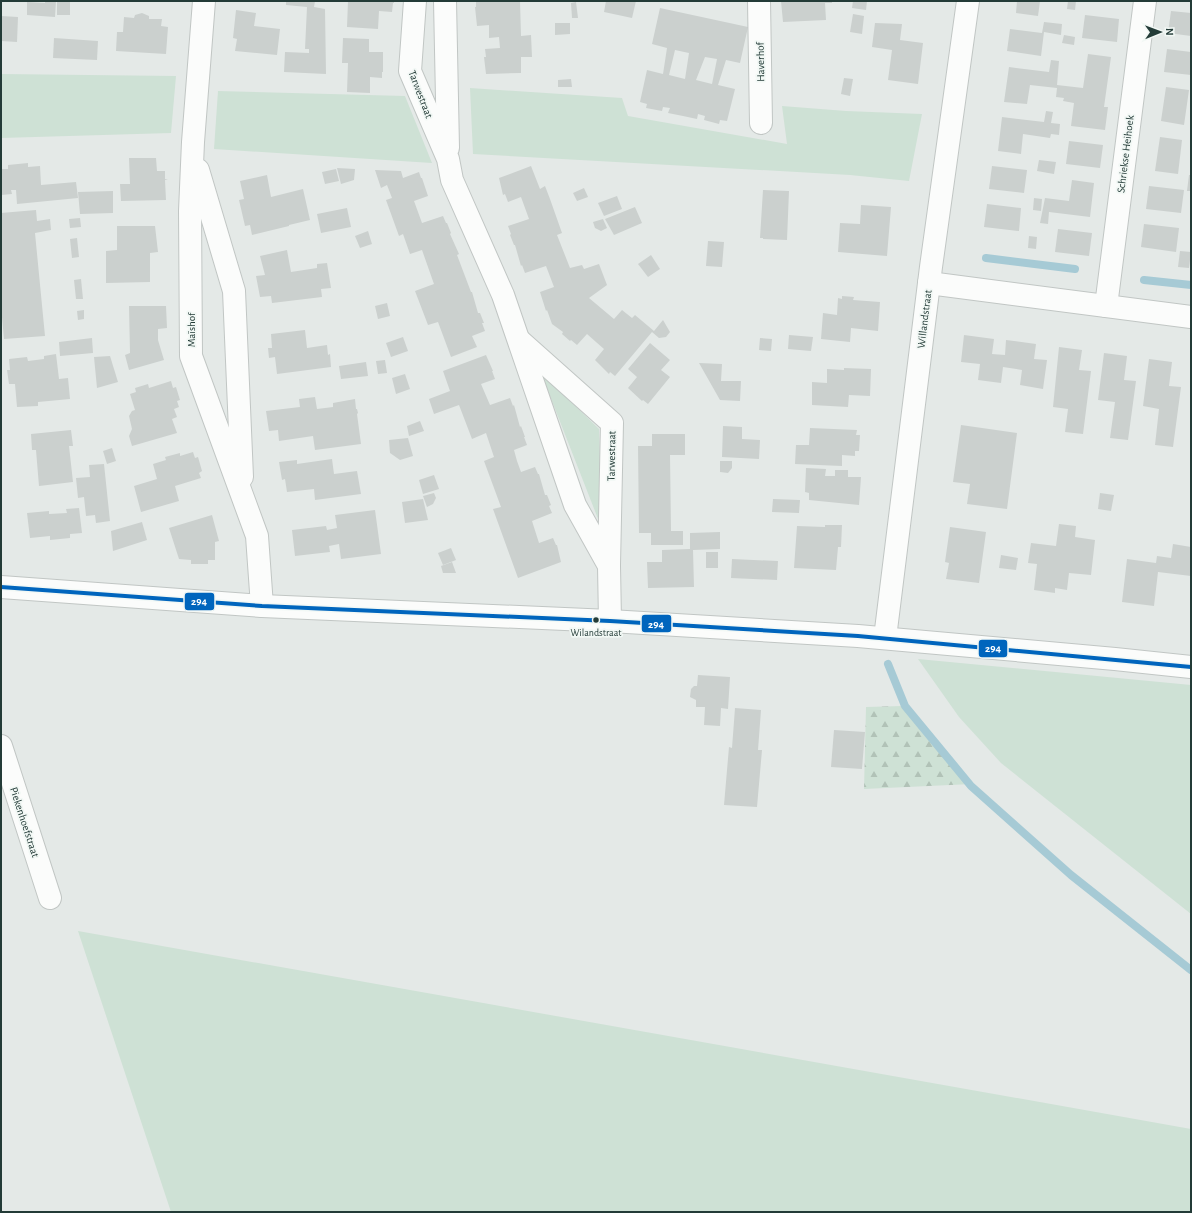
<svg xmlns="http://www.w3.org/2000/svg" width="1192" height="1213" viewBox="0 0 1192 1213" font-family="'Alegreya Sans',sans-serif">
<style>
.grass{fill:#cee1d5}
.forest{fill:url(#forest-firs)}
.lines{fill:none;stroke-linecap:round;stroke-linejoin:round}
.stream{stroke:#a6cad5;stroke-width:8}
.building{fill:#cbd0ce;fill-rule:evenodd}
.minor-casing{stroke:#c1c6c4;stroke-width:24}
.minor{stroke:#fbfcfb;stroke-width:22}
.bus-1-casing{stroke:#f2f8f5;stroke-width:7}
.bus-1{stroke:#0065bd;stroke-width:4}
.bus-dot{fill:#233b37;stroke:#f2f8f5;stroke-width:1.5}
.labels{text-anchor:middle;stroke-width:3.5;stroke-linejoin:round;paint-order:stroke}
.bus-label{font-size:10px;fill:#233b37;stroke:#f2f8f5}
.street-label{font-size:11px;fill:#233b37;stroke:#f2f8f5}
.line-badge{stroke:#f2f8f5;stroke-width:1.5}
.badge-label{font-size:11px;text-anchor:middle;font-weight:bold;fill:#fff}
</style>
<defs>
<pattern id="forest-firs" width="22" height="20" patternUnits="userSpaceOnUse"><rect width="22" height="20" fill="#cee1d5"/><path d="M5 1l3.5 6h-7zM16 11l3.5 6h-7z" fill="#b1c2b7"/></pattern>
</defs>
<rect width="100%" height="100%" fill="#e4e9e7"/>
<!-- grass -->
<g class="grass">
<path d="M1,74L176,76L171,133L1,138Z"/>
<path d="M470,88L622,98L628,116L787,144L782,106L846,111L922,114L909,181L850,175L473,154Z"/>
<path d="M218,91L405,96L432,163L214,149Z"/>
<path d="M541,373L599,429L602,529Z"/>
<path d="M918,659L1191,685V914L1001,763L959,717Z"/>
<path d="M78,931L1191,1129V1212H171Z"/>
</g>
<!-- forest -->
<path class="forest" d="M902,706L922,732L972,784L864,789L866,707Z"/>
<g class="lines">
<!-- stream -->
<g class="stream">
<path d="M986,258L1075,269"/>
<path d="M1144,280L1191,285"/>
<path d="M888,664L905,706L971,786L1071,875L1191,970"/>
</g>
</g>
<!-- building -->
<g class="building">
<path d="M45,1H56L55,17L27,15V2L45,3Z"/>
<path d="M57,1L70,2V15H57Z"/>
<path d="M286,1H315L314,7L325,9L326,74L284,72L285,52L309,53V49H305L307,7L286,5Z"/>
<path d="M348,1H394V3H393L392,12L379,11L378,29L347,27Z"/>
<path d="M476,1H520L521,36L531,35L532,57H521V73L486,74L484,57H486L485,49L500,48L499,37L489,38V25L477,26L475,7H476Z"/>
<path d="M606,1H636L632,18L604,12Z"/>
<path d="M781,1H832V3H825L826,20L783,22Z"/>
<path d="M853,1H867L866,10L852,8Z"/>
<path d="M1017,1H1040L1038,16L1016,13Z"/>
<path d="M1068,1H1076L1075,10L1067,9Z"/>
<path d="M576,2L578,18H572L571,3Z"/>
<path d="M660,8L748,27L740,63L726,60L718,85L735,89L727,121L720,120L719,124L704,120L705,116L698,114L697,119L683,116L668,113L670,108L663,107L662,111L646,108L647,104L640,102L647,70L663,74L667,48L652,44ZM675,50L689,53L685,79L669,75ZM705,57L717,59L712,84L696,80Z"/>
<path d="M236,10L256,13L254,26L280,29L277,55L235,51L237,39L233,38Z"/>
<path d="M1171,11L1191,13V36L1168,33Z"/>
<path d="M142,13L149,16V19H162L161,26L168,27L166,54L116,51L117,32H123L124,17L134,18L135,15Z"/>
<path d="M853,14L864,16L862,34L850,32Z"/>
<path d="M1085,15L1119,19L1117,42L1082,38Z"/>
<path d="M1,16L18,17L17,42L1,41Z"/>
<path d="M1044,22L1062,24L1061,35L1044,32L1041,56L1007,51L1010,29L1042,33Z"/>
<path d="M555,23H570V34L555,35Z"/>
<path d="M875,23L902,24L900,40L923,43L918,84L888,80L892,50L872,47Z"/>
<path d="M1064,35L1075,37L1074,45L1062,43Z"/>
<path d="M54,38L98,41L97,60L53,58Z"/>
<path d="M343,38L369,39V52H383V72H382V78L370,77V93L347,92L348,63H342Z"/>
<path d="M1167,49L1191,52V75L1164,72Z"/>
<path d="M1088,54L1111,57L1104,107H1108L1105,130L1071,126L1074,103L1063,101L1064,98L1056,97L1057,88L1030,85L1027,104L1004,102L1009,67L1049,72L1051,60L1059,61L1057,85L1083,88Z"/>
<path d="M844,78L853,79L850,96L841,94Z"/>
<path d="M571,79L572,87H558V80Z"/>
<path d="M1166,87L1189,90L1184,125L1161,121Z"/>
<path d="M1046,111L1053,112L1051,123L1060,124L1059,135L1051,134L1050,138L1023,134L1021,154L998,151L1002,117L1044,122Z"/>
<path d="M1160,137L1182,140L1178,174L1155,171Z"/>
<path d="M1069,141L1103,145L1100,168L1066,164Z"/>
<path d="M129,158H156L157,171H165V179L168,180H165L166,200L121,201L120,184H130Z"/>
<path d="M1039,160L1056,162L1054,174L1037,171Z"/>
<path d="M28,163V167L40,166L41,185L76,182L78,198L17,204L16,190H11L12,194L1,195V169H8V165Z"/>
<path d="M531,166L540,189L545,186L550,199L562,233L557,235L570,268L582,265L584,269L599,264L607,285L589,298L614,319L622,310L632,318L635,315L654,331L663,320L670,332L666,337L659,338L652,332L615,376L610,372L609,374L595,360L604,349L596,342L587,334L577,345L571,340L570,341L562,334L563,332L552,324L547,310L546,311L540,292L554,287L546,266L525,273L522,265L521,266L515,245H514L510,235L511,234L508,226L529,219L521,197L508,202L505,194L503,195L499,178Z"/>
<path d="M992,166L1027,170L1024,193L989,189Z"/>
<path d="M337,168L355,169L354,180L341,184Z"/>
<path d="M336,169L339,181L325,184L322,172Z"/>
<path d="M375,170L401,171L403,178L419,172L421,178H422L428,196L414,201L422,223L443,216L446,223H447L451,233L450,234L459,254L457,255L471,292H472L478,313H480L484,323H482L485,331L472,336L477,347L451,357L438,322L428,325L415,291L434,284L422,250L410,254L403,234L399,236L386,200L392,198L387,185L381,188Z"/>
<path d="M267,175L271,197L303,189L310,220L289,225V226L252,235L250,225L245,226L239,200L244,199L240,181Z"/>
<path d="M1189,175H1191V191H1187Z"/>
<path d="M1072,180L1094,183L1090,217L1049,212L1048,224L1040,223L1045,198L1069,201Z"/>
<path d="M1149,186L1184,190L1181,213L1146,209Z"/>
<path d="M584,188L588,197L577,201L573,193Z"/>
<path d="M763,190L789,191L787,240L763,239V238H760Z"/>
<path d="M113,191V213L80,214L78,192Z"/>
<path d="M617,196L622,209L604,216L598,203Z"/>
<path d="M1034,198L1042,199L1041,211L1033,210Z"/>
<path d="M987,204L1021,208L1019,231L984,227Z"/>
<path d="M861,205L891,207L887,256L838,252L840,223L860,224Z"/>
<path d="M635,207L642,223L614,235L605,219Z"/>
<path d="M347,208L351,227L321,233L317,214Z"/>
<path d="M36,210L37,221L50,219L51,230L35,233L45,336L4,339L1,306V213Z"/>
<path d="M80,218L81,227L70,228L69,219Z"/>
<path d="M603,219L607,228L601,231L595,228L593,222Z"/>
<path d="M1144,224L1179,228L1176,252L1141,247Z"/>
<path d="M117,226H155L158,252L150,253V282L106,283V251L117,250Z"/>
<path d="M1058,229L1092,233L1089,256L1055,252Z"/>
<path d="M368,231L372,244L360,248L355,236Z"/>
<path d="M1029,236L1037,237L1036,249L1028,248Z"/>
<path d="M77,238L79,257L72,258L70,239Z"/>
<path d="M708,241L724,242L722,267L706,266Z"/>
<path d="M287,250L291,272L317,268V264L327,263L331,288L321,289L322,297L272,303L271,296L260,297L256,276L265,275L260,256Z"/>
<path d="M1180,251L1191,252L1189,268L1178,267Z"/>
<path d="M651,255L660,269L648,277L638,264Z"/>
<path d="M81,279L83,299H76L74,280Z"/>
<path d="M842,296L854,297L853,300L880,302L878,331L851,328L850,342L821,339L823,313L837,315L838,298L842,299Z"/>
<path d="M387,303L390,316L378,319L375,306Z"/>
<path d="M129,306H166L167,328L158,329V340L164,360L129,370L125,355L130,353Z"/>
<path d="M84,310V319L78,320L77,311Z"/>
<path d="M305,330L307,348L327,345L328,355L330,354L331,367L277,374L275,357L269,358L268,348H272L271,334Z"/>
<path d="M789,335L813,337L811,351L788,349Z"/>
<path d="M964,335L994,339L992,354L1005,355L1006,340L1036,344L1034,359L1047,360L1043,389L1020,385L1022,370L1003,367L1001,383L978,380L980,364L961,362Z"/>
<path d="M403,337L408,351L391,357L386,343Z"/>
<path d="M92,338L93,353L60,356L59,342Z"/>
<path d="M760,338L772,339L771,351L759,350Z"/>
<path d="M650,343L670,360L661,370L670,377L648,404L643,400L642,401L628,388L637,377L628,369Z"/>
<path d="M1059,347L1082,350L1079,370L1091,371L1083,434L1065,432L1068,409L1053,407Z"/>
<path d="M1104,353L1127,356L1124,380L1136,381L1128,440L1110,438L1115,402L1098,400Z"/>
<path d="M56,354L59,379L68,378L70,399L38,402V406L17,407L15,384H9L7,370H10L9,359L27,357L28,361L44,359V356Z"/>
<path d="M486,355L493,371H492L495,379L481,384L490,405L510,398L513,406L514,405L520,427L521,426L525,437H524L527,445L514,450L517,461L521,472L535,467L538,474H539L545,495H547L551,505L549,506L552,513L532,521L539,543L553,538L556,545H557L561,562L518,578L493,509L501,507L484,461L494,457L486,433L472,439L459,405L434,414L429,399L450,391L443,371Z"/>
<path d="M110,356L118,382L97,388L94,357Z"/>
<path d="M1149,359L1172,362L1169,386L1181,387L1173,447L1155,445L1159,409L1143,406Z"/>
<path d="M385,360L387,373L378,374L376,361Z"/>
<path d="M366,362L368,376L341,379L339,366Z"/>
<path d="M699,363L722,364L721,381H741L740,401L720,400Z"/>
<path d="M844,368L871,369L870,396L849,395L848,407L812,405V382L827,383V369L844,370Z"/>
<path d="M405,374L410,389L396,394L392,378Z"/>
<path d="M171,381L173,388L176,387L180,400L177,401L179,407L174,409L177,417L172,419L177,433L132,446L129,436L132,429L129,416L132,411L135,410L130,394L136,392L135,388L148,384L149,388Z"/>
<path d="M315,397L317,409L333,407V403L355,399L356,409H357L358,413L357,414L361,444L315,450L313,436L279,441L278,430L269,431L266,411L300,407L299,399Z"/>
<path d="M420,421L424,431L409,436L407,426Z"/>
<path d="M961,425L1017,433L1007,509L967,504L970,484L953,482Z"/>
<path d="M723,426L742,427V439L760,440L759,459L722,457Z"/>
<path d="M810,428L857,430L856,435H860L859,451H855V456L842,455V466L795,464L796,445H809Z"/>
<path d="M71,430L73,446H69L73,482L39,486L36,450H32L31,434Z"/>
<path d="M652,434H685V455H670L671,531H683V545H651V533H639L638,446H652Z"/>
<path d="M408,438L413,456L400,460L390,453L389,440Z"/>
<path d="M112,448L116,461L107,464L103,451Z"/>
<path d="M193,452L195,458L198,457L202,471L199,473L201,478L175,486L179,501L141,512L134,486L157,479L153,464L166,460L165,457L180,453V456Z"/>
<path d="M332,459L334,474L357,471L361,494L315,500L314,489L287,492L285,479L282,480L279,462L297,460V464Z"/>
<path d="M720,461H732V468L728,473L720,472Z"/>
<path d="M104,464L110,521L96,523L95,515L86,516L84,497L78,498L76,478L90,477L89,465Z"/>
<path d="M806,468L826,469L825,476H835V470H848V477H861L859,505L809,500V493L805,492Z"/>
<path d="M434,475L439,489L423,494L419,480Z"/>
<path d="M434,493L436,498L433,504L427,507L423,496Z"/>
<path d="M1100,493L1114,495L1111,511L1098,509Z"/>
<path d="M423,499L428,520L405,523L402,502Z"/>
<path d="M773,499L800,500L799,513L772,512Z"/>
<path d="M79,508L82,533L70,534V538L50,540V536L30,538L27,513L49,511V514L67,513L66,509Z"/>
<path d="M375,510L381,554L341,559L339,544L329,546L330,552L295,556L292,530L326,526L327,530L337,528L335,515Z"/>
<path d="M212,515L219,541L215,542V560H208V564H191V560L179,559L169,528Z"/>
<path d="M142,522L147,540L113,551L111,531Z"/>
<path d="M1059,524L1076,526L1075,537L1095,540L1091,575L1069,573L1067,590L1055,588V593L1034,590L1037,564L1028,563L1031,543L1056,546Z"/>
<path d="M825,525H842L841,547H838L836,570L794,568L797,526L825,527Z"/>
<path d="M950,527L986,532L979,583L946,579L949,563L945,562Z"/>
<path d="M720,532V549L693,550L694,587L648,588L647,562H662V550L690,549V533Z"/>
<path d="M1173,544L1191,547V576L1158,572L1154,606L1122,602L1127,559L1156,563L1157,556L1171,558Z"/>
<path d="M451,548L456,560L443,565L438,553Z"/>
<rect x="706" y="552" width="12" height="16"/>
<path d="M1001,555L1018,558L1016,570L999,568Z"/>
<path d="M732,559L778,561L777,580L731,578Z"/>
<path d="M452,562L456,573H443L441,566Z"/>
<path d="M698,675L730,677L728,709L721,708L720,726L704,725L705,707H696V700L690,697L691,689L694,686H697Z"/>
<path d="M735,708L761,710L758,750H762L757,807L724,805L729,747L732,748Z"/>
<path d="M834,730L865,732L862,769L831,767Z"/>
</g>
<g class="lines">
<defs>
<g id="minor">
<path d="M204,1L193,142L190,211L191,356L257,536L262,606"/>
<path d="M415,1L410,71L448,159L452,180L503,295L575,505L609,566L610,621"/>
<path d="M445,1L448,148"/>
<path d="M759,1L761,123"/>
<path d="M198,170L234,291L242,477"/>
<path d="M929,283L1191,317"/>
<path d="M1106,306L1145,1"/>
<path d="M520,341L612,423L609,565"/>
<path d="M1,587L262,606L610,621L858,636L1115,659L1191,667"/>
<path d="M885,638L931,267L968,1"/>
<path d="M1,746L50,898"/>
</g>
</defs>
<!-- minor casing -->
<use href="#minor" class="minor-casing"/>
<!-- minor -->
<use href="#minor" class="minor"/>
<defs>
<path id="bus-1" d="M1,587L262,606L610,621L858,636L1191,667"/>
</defs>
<!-- bus-1 casing -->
<use href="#bus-1" class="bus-1-casing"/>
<!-- bus-1 -->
<use href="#bus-1" class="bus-1"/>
</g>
<!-- markers -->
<circle class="bus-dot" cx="596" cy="620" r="3.5"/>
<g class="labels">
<!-- bus labels -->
<g class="bus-label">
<text x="596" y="636">Wilandstraat</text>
</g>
<!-- street labels -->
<g class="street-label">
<text transform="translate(760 62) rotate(-91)" y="4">Haverhof</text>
<text transform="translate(421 94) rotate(69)" y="4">Tarwestraat</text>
<text transform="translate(1125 154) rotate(-83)" y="4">Schriekse Heihoek</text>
<text transform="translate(924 319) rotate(-83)" y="4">Willandstraat</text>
<text transform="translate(191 330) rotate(-90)" y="4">Maïshof</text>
<text transform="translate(611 456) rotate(-89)" y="4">Tarwestraat</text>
<text transform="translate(25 822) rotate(72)" y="4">Piekenhoefstraat</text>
</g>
</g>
<g class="line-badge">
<rect x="184" y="592" width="31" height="19" rx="4" fill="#0065bd"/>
<rect x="641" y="614" width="31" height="19" rx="4" fill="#0065bd"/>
<rect x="978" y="639" width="30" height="19" rx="4" fill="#0065bd"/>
</g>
<g class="badge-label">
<text x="199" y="605">294</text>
<text x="656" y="628">294</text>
<text x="993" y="652">294</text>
</g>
<!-- border -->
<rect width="1192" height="1213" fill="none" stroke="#233b37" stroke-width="4"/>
<!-- north arrow -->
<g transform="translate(1160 32) rotate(89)" stroke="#f2f8f5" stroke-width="3" paint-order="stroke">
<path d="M0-3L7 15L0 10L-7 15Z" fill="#233b37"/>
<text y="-6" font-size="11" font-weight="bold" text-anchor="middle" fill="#233b37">N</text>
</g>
</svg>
